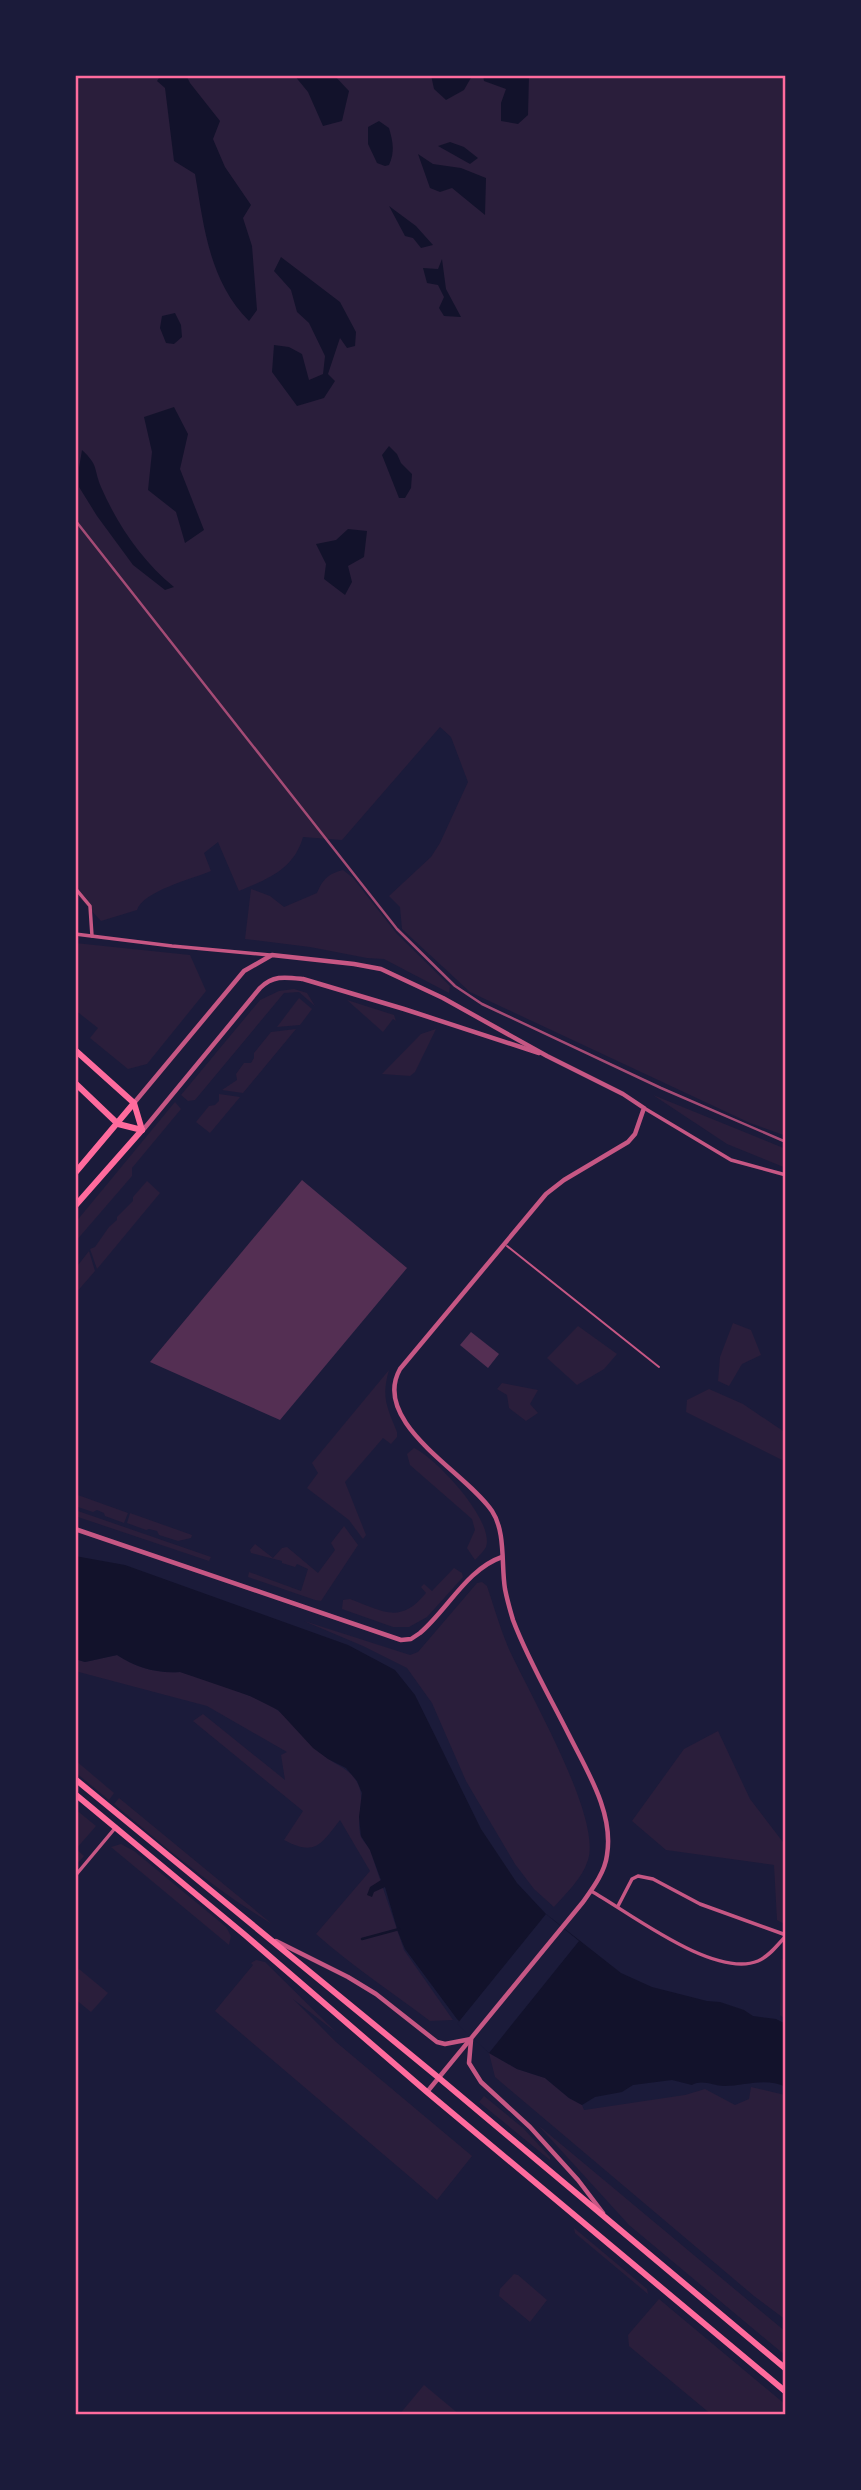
<svg xmlns="http://www.w3.org/2000/svg" width="861" height="2490" viewBox="0 0 861 2490" font-family="'Source Sans 3',sans-serif">
<style>
.green{fill:#2a1e3b}
.water{fill:#12122b}
.pier{fill:#1b1b3a}
.lines{fill:none;stroke-linecap:round;stroke-linejoin:round}
.stream{stroke:#12122b;stroke-width:2.5}
.building{fill:#542f53}
.path{stroke:#ff6b9d;stroke-width:2}
.service{stroke:#c65784;stroke-width:2}
.minor{stroke:#c65784;stroke-width:3.5}
.tertiary{stroke:#c65784;stroke-width:4.5}
.primary{stroke:#ff6b9d;stroke-width:6}
.rail{stroke:#a44b75;stroke-width:2.5}
.neatline{fill:none;stroke:#ff6b9d;stroke-width:2.5}
</style>
<rect width="100%" height="100%" fill="#1b1b3a"/>
<!-- green -->
<g class="green">
<path d="M75,75H786V1136L750,1123L470,992L402,929L400,907L389,896L431,857L440,843L468,782L451,737L440,727L342,840L303,837C294,869 268,879 239,891L218,842L204,853L211,871C192,879 143,891 137,910L101,921L75,893Z"/>
<path d="M343,870L353,878L397,934L450,986L449,993L384,959L367,958L310,947L245,939L251,889L270,896L284,907L317,893C323,879 328,874 343,870Z"/>
<path d="M75,943L190,955L206,991L147,1064L128,1069L90,1038L98,1028L75,1010Z"/>
<path d="M294,989L307,993L315,1006L299,992L284,993L195,1100L188,1101L181,1095L260,1000L279,991Z"/>
<path d="M299,998L312,1009L300,1025L277,1027Z"/>
<path d="M347,1000L394,1015L396,1021L393,1019L383,1032Z"/>
<path d="M296,1029L243,1093L222,1090L237,1080L236,1074L244,1063H251L254,1058V1053L271,1032Z"/>
<path d="M436,1029L415,1072L410,1076L382,1074L421,1034Z"/>
<path d="M219,1094L240,1097L210,1133L196,1122L209,1106L215,1105L219,1101Z"/>
<path d="M653,1095L786,1149V1168L727,1144Z"/>
<path d="M175,1102L181,1109L132,1168V1176L75,1242V1223Z"/>
<path d="M147,1181L160,1193L97,1269L90,1249L95,1247L109,1227L117,1220V1217L133,1201V1197Z"/>
<path d="M89,1251L95,1271L75,1294V1269Z"/>
<path d="M733,1323L751,1330L761,1355L742,1364L729,1386L718,1381L720,1357Z"/>
<path d="M578,1326L617,1354L604,1369L577,1385L547,1358Z"/>
<path d="M389,1370C381,1397 387,1407 397,1432V1437L391,1444L383,1438L345,1482L366,1535L363,1539L349,1520L307,1488L318,1473L312,1463Z"/>
<path d="M502,1383L538,1390L530,1404L538,1413L526,1421L509,1408L507,1395L497,1389Z"/>
<path d="M709,1389L743,1404L786,1433V1462L686,1412L687,1400Z"/>
<path d="M414,1448C436,1458 495,1521 486,1547C484,1551 478,1557 475,1560L467,1548L475,1530L472,1519L410,1465L407,1454Z"/>
<path d="M75,1494L128,1513L124,1523L105,1516L104,1513L97,1510L93,1512L75,1506Z"/>
<path d="M75,1510L211,1557L209,1561L75,1516Z"/>
<path d="M130,1513L192,1535L191,1538L178,1541L159,1535L157,1531L149,1529L146,1530L127,1523Z"/>
<path d="M344,1526L358,1545L321,1601L315,1600L248,1577L249,1572L301,1591L308,1569L297,1564L295,1567L282,1563V1561L251,1553L250,1550L255,1544L273,1558L282,1548L287,1547L318,1573L335,1550L331,1543Z"/>
<path d="M454,1568L462,1573L463,1577L427,1617L409,1627H393L342,1609L343,1600L350,1599C383,1611 400,1625 426,1593L421,1587L424,1584L432,1591Z"/>
<path d="M482,1582L487,1586C494,1607 500,1628 508,1647C528,1692 602,1817 588,1860C582,1879 566,1893 554,1907L534,1889L515,1864L466,1781L432,1703L407,1668L363,1646L304,1621L410,1655L418,1652L477,1583Z"/>
<path d="M117,1655C135,1667 158,1674 180,1672C202,1678 264,1698 280,1712C296,1726 308,1744 326,1757C338,1767 350,1768 358,1784C366,1800 355,1819 361,1837C363,1841 368,1846 370,1850L404,1950L453,2020L430,2021C392,1992 352,1966 316,1934L370,1871L340,1820C321,1844 316,1857 284,1840L303,1811L193,1721L203,1714L285,1780L281,1755L287,1752L207,1706L75,1671V1659L85,1662Z"/>
<path d="M718,1731L750,1799L786,1846V1925L777,1920L774,1865L666,1850L632,1821L684,1749Z"/>
<path d="M75,1760L114,1793L109,1800L75,1772Z"/>
<path d="M119,1798L272,1924C215,1890 165,1847 114,1804Z"/>
<path d="M75,1809L96,1826L76,1849L84,1856L75,1866Z"/>
<path d="M121,1844L134,1851L226,1927L231,1936L229,1945L111,1847Z"/>
<path d="M781,1959L786,1960V2020L780,2015Z"/>
<path d="M256,1960L265,1962L337,2033L293,1999L336,2042L472,2156L437,2200L215,2011L253,1965L251,1963Z"/>
<path d="M79,1969L108,1993L91,2012L75,1999V1974Z"/>
<path d="M489,2053L517,2069L545,2078L569,2098L582,2105L584,2110L685,2095L705,2089L735,2105L749,2099L751,2087L785,2095L786,2320L754,2296L495,2077Z"/>
<path d="M484,2096L523,2128L550,2157V2160L479,2102Z"/>
<path d="M538,2125L786,2332V2356L629,2225Z"/>
<path d="M574,2228L647,2289L648,2294L575,2233Z"/>
<path d="M514,2274L518,2275L547,2300L530,2322L499,2296L500,2289Z"/>
<path d="M659,2299L786,2405V2415H712L629,2346L628,2335Z"/>
<path d="M424,2385L460,2415H399Z"/>
</g>
<!-- water -->
<g class="water">
<path d="M161,75H186L190,83L220,121L213,139L225,167L251,205L243,218L252,246L257,310L249,321C209,281 204,227 195,174L174,161L165,88L157,81Z"/>
<path d="M334,75L349,91L342,121L323,126L308,92L294,75Z"/>
<path d="M431,75H472V76L464,90L446,100L434,89Z"/>
<path d="M483,75H529L528,115L518,124L501,121V103L506,89L484,81Z"/>
<path d="M379,121L389,128C393,142 395,152 389,165L385,166L377,163L368,144V127Z"/>
<path d="M450,142L464,147L478,158L470,164L438,146Z"/>
<path d="M418,154L433,164L461,168L486,178L485,215L452,188L440,192L430,188Z"/>
<path d="M389,206L416,226L433,245L421,248L413,238L405,236Z"/>
<path d="M281,257L340,302L356,332L355,346L347,348L340,338L328,374L335,381L324,398L297,406L272,372L274,345L289,347L302,354L309,380L323,374L325,356L309,323L297,312L291,290L274,271Z"/>
<path d="M442,259L446,289L461,317L444,316L439,308L444,297L438,285L427,283L423,268L438,269Z"/>
<path d="M175,313L181,325L182,337L174,344L166,343L160,328L162,316Z"/>
<path d="M174,407L188,434L180,469L204,530L185,543L176,512L148,490L152,452L144,417Z"/>
<path d="M389,446L397,454L401,463L412,474L411,488L405,498H399L382,455Z"/>
<path d="M82,450C99,466 93,467 101,487C117,524 142,561 174,587L165,590L133,565L97,516L79,487V468Z"/>
<path d="M348,529L367,531L364,557L348,566L352,582L345,595L324,579L326,564L316,544L336,540Z"/>
<path d="M75,1556L125,1565L348,1645L395,1670L415,1695L481,1829L517,1883L546,1914L621,1973L652,1987L707,2001L720,2002L744,2010L753,2016L776,2019L786,2024V2087C765,2077 746,2086 724,2086C713,2086 703,2079 692,2085L672,2080L633,2085L622,2092L595,2097L582,2105L569,2098L545,2078L517,2069L489,2053L457,2019L405,1949L398,1932L385,1887L374,1892L372,1897L367,1895L370,1887L381,1880L370,1850L361,1836L359,1817L362,1793L357,1781L346,1768L328,1759L313,1748L278,1710L250,1696L180,1672C158,1674 135,1667 117,1655L85,1662L75,1659Z"/>
</g>
<!-- pier -->
<path class="pier" d="M546,1914L579,1941L489,2053L457,2024Z"/>
<g class="lines">
<!-- stream -->
<path class="stream" d="M362,1939L399,1929"/>
</g>
<!-- building -->
<g class="building">
<path d="M302,1180L407,1268L280,1420L150,1362Z"/>
<path d="M471,1332L499,1354L488,1368L460,1345Z"/>
</g>
<g class="lines">
<!-- path -->
<path class="path" d="M785,379H786"/>
<!-- service -->
<path class="service" d="M507,1246L659,1367"/>
<!-- minor -->
<g class="minor">
<path d="M75,888L90,906L92,936"/>
<path d="M75,934L172,946L270,955"/>
<path d="M644,1108L731,1160L786,1175"/>
<path d="M75,1876L116,1827"/>
<path d="M591,1891C629,1912 714,1979 758,1961C770,1956 777,1945 786,1936"/>
<path d="M618,1906L632,1879L638,1876L653,1879L700,1904L786,1935"/>
</g>
<!-- tertiary -->
<g class="tertiary">
<path d="M134,1103L244,971L272,955L354,964L381,969L443,998L547,1056L623,1094L644,1108L635,1134L628,1142L564,1180L546,1194L400,1369C370,1423 466,1472 492,1511C506,1532 501,1565 505,1589C507,1599 510,1610 513,1620C528,1660 550,1697 569,1735C587,1771 614,1813 607,1855C605,1872 593,1888 583,1902L427,2092"/>
<path d="M143,1130L260,988C273,975 285,977 303,979L404,1009L539,1053"/>
<path d="M75,1529L401,1640L411,1639L420,1633C448,1609 467,1569 502,1557"/>
<path d="M276,1941L348,1977L376,1994L437,2042L445,2044L471,2039"/>
<path d="M471,2040L469,2063L481,2082L530,2127L578,2180L603,2213"/>
</g>
<!-- primary -->
<g class="primary">
<path d="M75,1050L134,1103L142,1130"/>
<path d="M75,1083L118,1124L142,1130"/>
<path d="M75,1173L134,1103"/>
<path d="M75,1206L142,1130"/>
<path d="M75,1779L439,2078L786,2369"/>
<path d="M75,1794L245,1935L427,2092L786,2392"/>
</g>
<!-- rail -->
<path class="rail" d="M75,520L397,929L455,986L482,1004L661,1088L786,1142"/>
</g>
<!-- border -->
<rect width="861" height="2490" fill="none" stroke="#1b1b3a" stroke-width="154"/>
<rect x="77" y="77" width="707" height="2336" class="neatline"/>
</svg>
